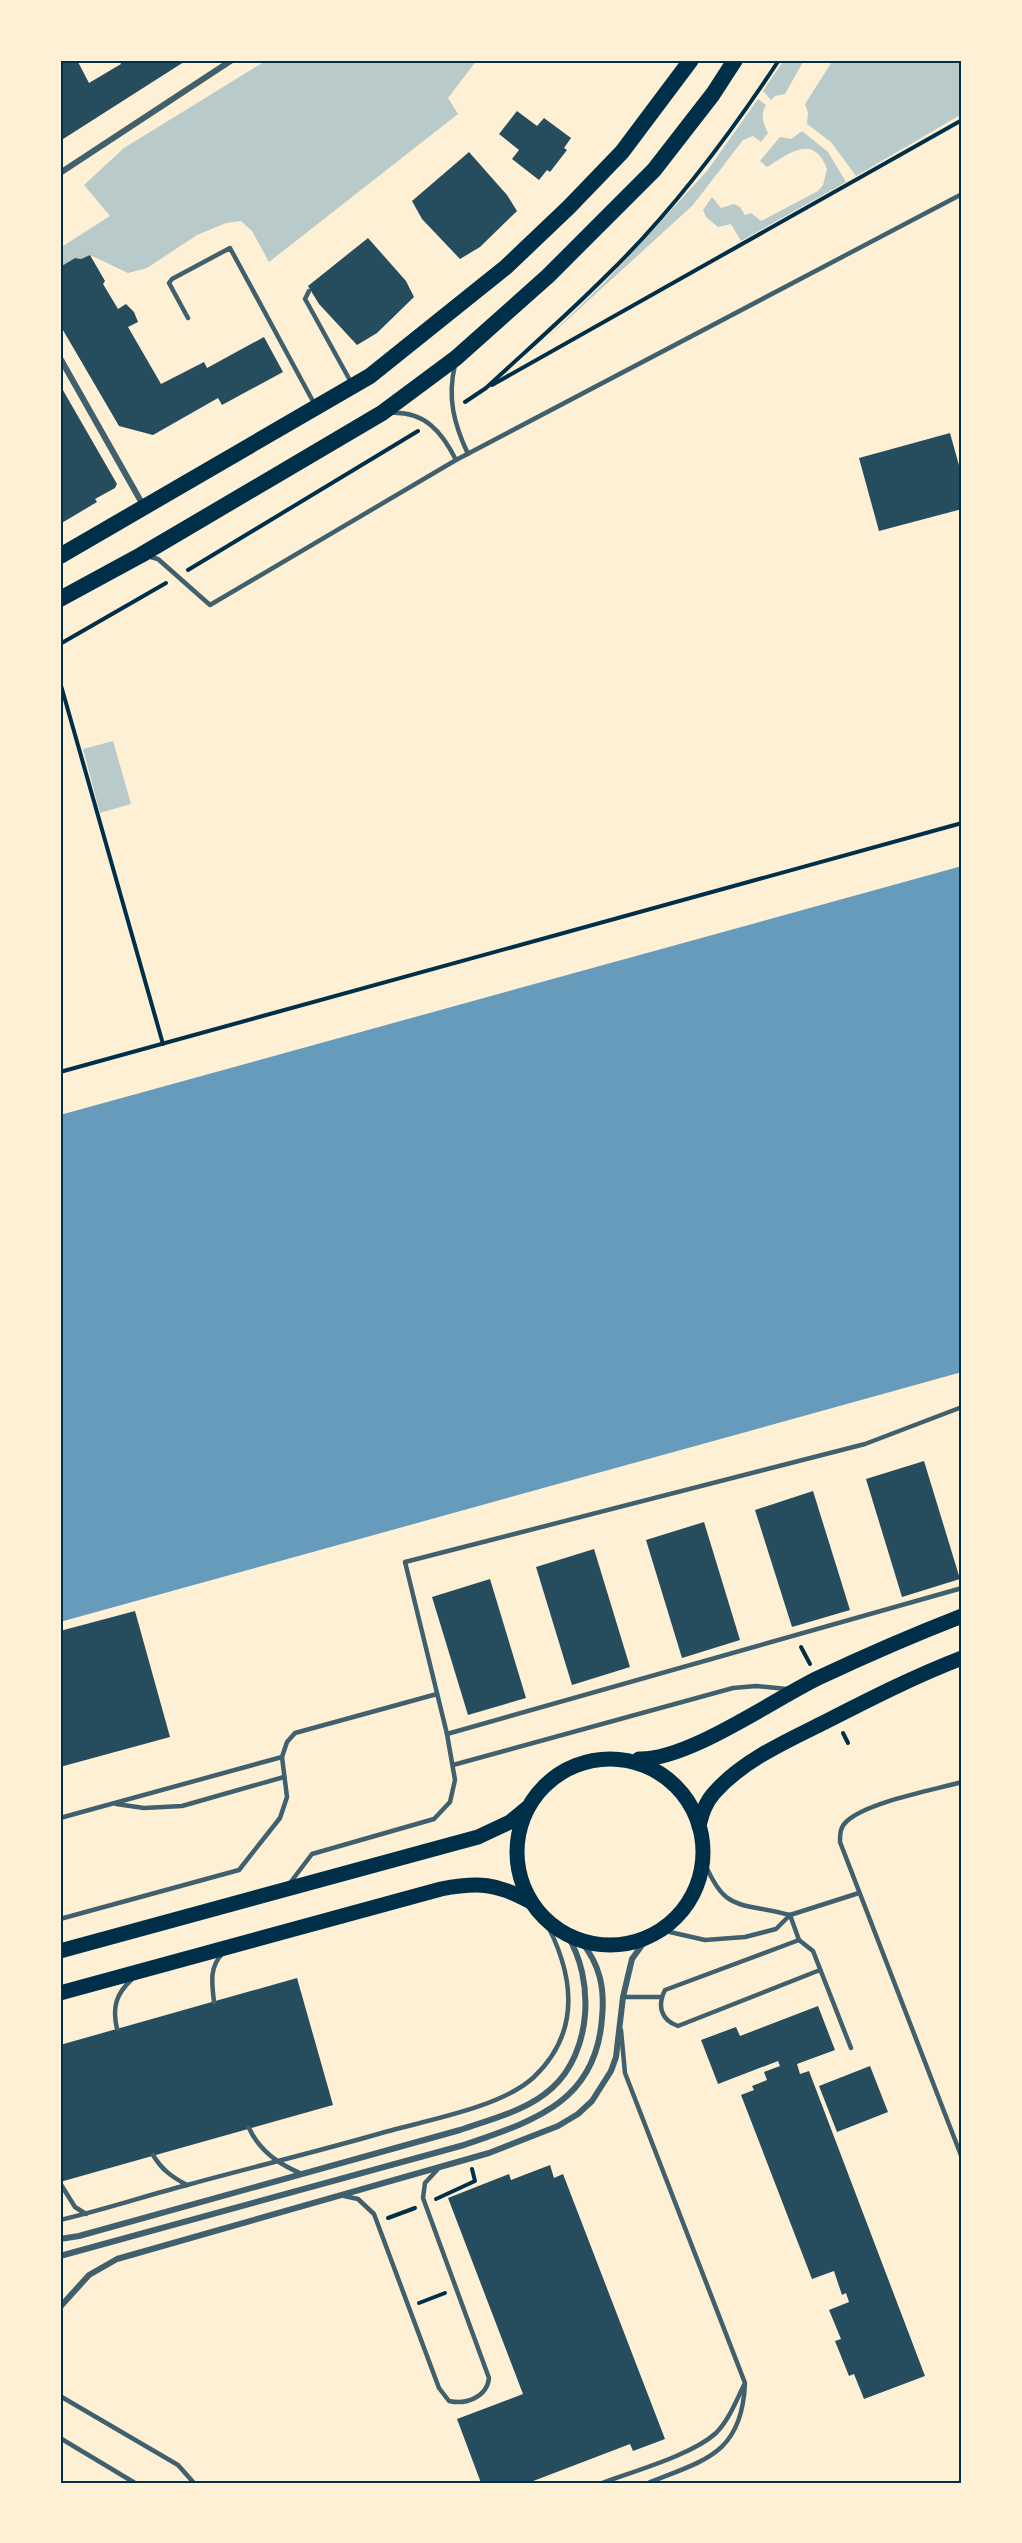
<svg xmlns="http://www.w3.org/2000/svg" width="1022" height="2543" viewBox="0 0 1022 2543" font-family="'Exo 2',sans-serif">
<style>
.green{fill:#b9caca}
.water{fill:#669bbc}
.building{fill:#264d5e}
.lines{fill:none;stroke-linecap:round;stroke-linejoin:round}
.path{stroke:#003049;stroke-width:4}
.service{stroke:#3f606c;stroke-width:4.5}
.minor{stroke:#3f606c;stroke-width:6}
.primary{stroke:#003049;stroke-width:15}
.trunk{stroke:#003049;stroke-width:16}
.neatline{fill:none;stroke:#003049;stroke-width:2}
</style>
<rect width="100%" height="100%" fill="#fdf0d5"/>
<!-- green -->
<g class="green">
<path d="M267,60H477L448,98L458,114L269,262L252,231L241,221L226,223L197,235L147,268L128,273L90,255L81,259L75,258L60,267V248L110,216L84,185L124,148Z"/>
<path d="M784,60H804L785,94L775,96L771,100L763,91Z"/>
<path d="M833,60H962V114L856,176L831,142L807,124L808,113L805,104Z"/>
<path d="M758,99L766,105C760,115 763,123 768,133L761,142L753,136L743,140L693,205L542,343L605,282L707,171Z"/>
<path d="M802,131L828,152L846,182L741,241L731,224L718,227L706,217L703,210L712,197L721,208L734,204L740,207L745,215L751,213L761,221L818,191L823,185L827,169C814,133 789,153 767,167L760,161L780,137L791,139Z"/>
<path d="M113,741L131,804L100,813L83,749Z"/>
</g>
<!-- water -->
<path class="water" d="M962,866V1372L60,1622V1115Z"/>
<!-- building -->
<g class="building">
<path d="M60,60H81L78,62L89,83L121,64L119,60H187L60,141Z"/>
<path d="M517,111L537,126L544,118L571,138L564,148L567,150L550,172L547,170L539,180L512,159L519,150L499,134Z"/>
<path d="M469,152L507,195L517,211L480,247L460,259L422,219L412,201Z"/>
<path d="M368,238L406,281L414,297L377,333L357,345L319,304L308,286Z"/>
<path d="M90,255L105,281L103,284L118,309L126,304L134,312L138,322L128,327L161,384L204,362L207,368L264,337L283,372L222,405L218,398L153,435L119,426L60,325V267L75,258L81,259Z"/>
<path d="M60,385L117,484L115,488L95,499L97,502L60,524Z"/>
<path d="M950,433L962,476V509L879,531L859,458Z"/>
<path d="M924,1461L960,1579L902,1597L866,1479Z"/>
<path d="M813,1491L850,1610L792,1627L755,1510Z"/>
<path d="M704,1522L740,1640L682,1658L646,1540Z"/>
<path d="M594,1549L630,1667L572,1685L536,1567Z"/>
<path d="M490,1579L526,1698L468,1715L432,1597Z"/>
<path d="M135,1611L170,1737L60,1767V1631Z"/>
<path d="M297,1978L333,2105L60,2182V2045Z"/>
<path d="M818,2006L835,2050L797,2064L800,2074L809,2071L925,2376L864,2399L854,2374L849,2376L835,2341L841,2339L829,2310L849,2302L846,2293L842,2295L834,2271L812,2279L741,2095L754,2090L752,2086L767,2080L764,2072L780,2066L778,2061L718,2084L701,2040L736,2027L740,2036Z"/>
<path d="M870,2066L888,2112L837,2132L819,2086Z"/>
<path d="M550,2165L554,2178L563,2174L665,2439L633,2451L630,2444L528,2483H481L457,2419L523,2394L448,2198L509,2174L511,2180Z"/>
</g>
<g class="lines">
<!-- path -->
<g class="path">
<path d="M492,385L962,120"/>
<path d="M465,402L486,388C526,351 567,315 606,276C671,213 729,136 779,60"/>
<path d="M188,570L418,431"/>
<path d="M60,644L166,583"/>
<path d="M60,682L163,1044"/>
<path d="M60,1072L962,823"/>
<path d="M801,1647L810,1664"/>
<path d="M843,1733L848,1743"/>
<path d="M436,2199L475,2181L472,2169"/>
<path d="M388,2218L415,2208"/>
<path d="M419,2303L445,2293"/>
</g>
<!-- service -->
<g class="service">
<path d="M309,291L305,299L309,306L352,384"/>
<path d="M188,318L169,283L172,279L230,248L315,405"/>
<path d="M455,365C447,398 454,424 468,454"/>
<path d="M390,413C425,411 442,432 456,460"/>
<path d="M147,556L158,559L210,605L456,460L962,194"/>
<path d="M447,1734L962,1588"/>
<path d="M453,1765L733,1688L756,1686L787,1689"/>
<path d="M962,1782C933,1790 868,1802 847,1821C840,1827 840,1834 840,1842L962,2158"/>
<path d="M116,1804L144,1808L182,1806L284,1777"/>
<path d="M60,1818L282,1757"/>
<path d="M701,1854C724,1914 736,1901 790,1915"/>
<path d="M290,1883L312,1854L434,1819L450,1802L455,1780L447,1734L405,1562L865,1444L962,1407"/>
<path d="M790,1915L799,1940L813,1951L851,2048"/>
<path d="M60,1919L239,1870L280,1818L287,1797L282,1757L287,1742L295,1733L437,1694"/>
<path d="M661,1930L705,1940L745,1937L776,1929L790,1915L859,1893"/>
<path d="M799,1940L665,1990C657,2006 661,2020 678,2026L820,1970"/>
<path d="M623,1997H661"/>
<path d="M214,2002C212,1983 209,1968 222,1954"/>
<path d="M117,2029C112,2007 116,1994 132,1979"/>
<path d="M621,2030L625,2073L745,2383C742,2454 705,2460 648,2483"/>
<path d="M249,2128C259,2150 278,2164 300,2173"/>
<path d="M153,2155C162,2170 172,2177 187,2185"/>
<path d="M60,2183L75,2207L86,2214"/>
<path d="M344,2196L358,2199L374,2214L439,2388L449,2401C466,2405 487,2397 489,2378L423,2198L425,2183L437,2170"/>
<path d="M60,2220C103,2210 145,2196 187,2185C253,2167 320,2151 385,2132C428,2120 502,2107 534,2077C584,2029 573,1970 542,1915"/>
<path d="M60,2396L178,2465L194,2483"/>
<path d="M60,2438L135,2483"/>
<path d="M602,2483C634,2471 692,2455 716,2433C729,2420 736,2401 744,2385"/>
</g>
<!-- minor -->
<g class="minor">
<path d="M60,173L232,60"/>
<path d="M60,358L143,505"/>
<path d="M60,2239L79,2236L460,2130C491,2119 527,2111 552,2088C592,2052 595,1979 567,1935"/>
<path d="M60,2256L464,2145C533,2121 596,2103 602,2018C605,1988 600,1965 581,1941"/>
<path d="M60,2307L89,2275L117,2259L489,2153L558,2126L578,2114L592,2101L611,2071L616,2057L623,1997L632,1959L642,1945L654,1934"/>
</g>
<!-- primary -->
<g class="primary">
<path d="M639,1759C688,1760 771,1701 818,1678C865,1656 913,1635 962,1616"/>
<circle cx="610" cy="1852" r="93"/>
<path d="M699,1826C702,1814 705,1803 714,1793C743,1760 787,1741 825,1722C870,1699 915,1676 962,1658"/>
<path d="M60,1951L478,1837L510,1822L527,1808"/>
<path d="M60,1993L441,1889C478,1882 497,1883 531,1902"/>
</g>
<!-- trunk -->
<g class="trunk">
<path d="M60,556L370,376L506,267L569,207L622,152L691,60"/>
<path d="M60,599L141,555L382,413L456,358L548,276L654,170L713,94L735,60"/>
</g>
</g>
<!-- border -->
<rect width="1022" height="2543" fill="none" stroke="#fdf0d5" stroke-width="123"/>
<rect x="62" y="62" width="898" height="2420" class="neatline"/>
</svg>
